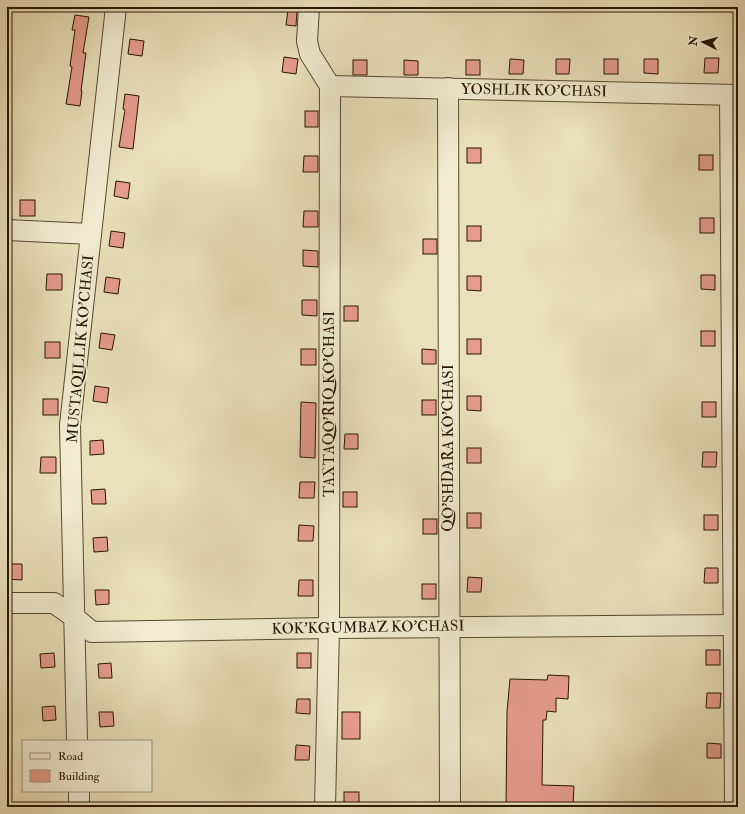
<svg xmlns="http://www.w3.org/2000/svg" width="745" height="814" viewBox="0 0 745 814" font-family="'IM FELL Double Pica',serif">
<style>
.building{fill:#e69c8b;stroke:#271703}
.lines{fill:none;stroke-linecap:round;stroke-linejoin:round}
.minor-casing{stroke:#584930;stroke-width:22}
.minor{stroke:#f1ebd2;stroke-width:20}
.labels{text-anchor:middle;stroke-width:4;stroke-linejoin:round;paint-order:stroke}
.street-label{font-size:15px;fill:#271703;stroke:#f1ebd2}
</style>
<rect width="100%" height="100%" fill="#eae0b9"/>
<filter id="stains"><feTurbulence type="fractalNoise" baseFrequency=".005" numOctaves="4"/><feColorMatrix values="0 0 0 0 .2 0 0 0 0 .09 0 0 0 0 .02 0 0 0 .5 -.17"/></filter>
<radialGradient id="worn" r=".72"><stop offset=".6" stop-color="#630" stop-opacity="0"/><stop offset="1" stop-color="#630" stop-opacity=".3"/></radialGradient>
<!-- building -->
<g class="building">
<path d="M288,10L297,11L296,26L286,25Z"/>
<path d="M75,15L89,17L83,53H86L81,91H82L80,106L66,104L72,67L70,66L75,30H72Z"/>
<path d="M130,39L144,41L142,56L128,54Z"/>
<path d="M284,57L298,59L296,74L282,72Z"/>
<path d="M705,58H719L718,73H704Z"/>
<path d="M510,59L524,60L523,74H509Z"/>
<path d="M556,59H570L569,74H556Z"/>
<rect x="604" y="59" width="14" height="15"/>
<path d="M644,59H658V74L644,73Z"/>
<rect x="353" y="60" width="14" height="15"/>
<path d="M404,60L418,61V75H404Z"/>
<rect x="466" y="60" width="14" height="15"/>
<path d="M125,94L139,96L133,149L119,147L125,110L123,109Z"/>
<rect x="305" y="111" width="13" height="16"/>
<rect x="467" y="148" width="14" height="15"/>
<rect x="699" y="155" width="14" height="15"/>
<path d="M304,156H318V172H303Z"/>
<path d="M116,181L130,183L128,199L114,196Z"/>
<rect x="20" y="200" width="15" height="16"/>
<path d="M304,211H318V227H303Z"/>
<rect x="700" y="218" width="14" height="15"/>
<rect x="467" y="226" width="14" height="15"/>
<path d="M111,231L125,233L123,248L109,246Z"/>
<rect x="423" y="239" width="14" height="15"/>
<path d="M303,250L318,251V267L303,266Z"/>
<path d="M47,274H62V290H46Z"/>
<path d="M701,275H715V290L701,289Z"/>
<path d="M467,276H481V291L467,290Z"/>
<path d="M106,277L120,279L118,294L104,292Z"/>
<path d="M302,300H317V316L302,315Z"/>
<rect x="344" y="306" width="14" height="15"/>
<rect x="701" y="331" width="14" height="15"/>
<path d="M101,333L115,335L112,350L99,348Z"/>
<rect x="467" y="339" width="14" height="15"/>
<rect x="45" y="342" width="15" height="16"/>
<rect x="301" y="349" width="15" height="16"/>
<path d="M422,349L436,350V364H422Z"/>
<path d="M95,386L109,388L107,403L93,401Z"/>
<path d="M467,396H481V411L467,410Z"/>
<rect x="43" y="399" width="15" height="16"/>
<rect x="422" y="400" width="14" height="15"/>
<path d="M301,402L316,403L315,458L300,457Z"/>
<rect x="702" y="402" width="14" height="15"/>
<path d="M345,434H358V449H344Z"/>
<path d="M103,440L104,454L90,455V441Z"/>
<rect x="467" y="448" width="14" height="15"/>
<path d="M703,452H717L716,467H702Z"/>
<path d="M41,457H56V473H40Z"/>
<path d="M300,482H315L314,498H299Z"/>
<path d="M105,489L106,504H92L91,490Z"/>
<rect x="343" y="492" width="14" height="15"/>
<rect x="467" y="513" width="14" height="15"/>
<rect x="704" y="515" width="14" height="15"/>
<rect x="423" y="519" width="14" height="15"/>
<path d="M299,525L314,526L313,541H298Z"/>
<path d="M107,537L108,551L94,552L93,538Z"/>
<path d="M8,564H22V580L7,579Z"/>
<path d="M705,568H718V583H704Z"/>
<path d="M468,577L482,578L481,592H467Z"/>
<path d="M299,580H313V596H298Z"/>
<rect x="422" y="584" width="14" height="15"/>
<path d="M95,590H109V604L96,605Z"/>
<rect x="706" y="650" width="14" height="15"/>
<path d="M54,653L55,667L41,668L40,654Z"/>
<rect x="297" y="653" width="14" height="15"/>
<path d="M111,663L112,678H99L98,664Z"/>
<path d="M548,675L569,676L568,699L556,698V712L547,711L546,720H543L542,785L574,786L573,807H506L507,712L510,679L547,680Z"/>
<path d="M707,693H721L720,708H706Z"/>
<path d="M297,699H310V714L296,713Z"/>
<path d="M55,706L56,720L43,721L42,707Z"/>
<path d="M99,712H113L114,726L100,727Z"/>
<rect x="342" y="712" width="18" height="27"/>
<path d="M707,743L721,744V758H707Z"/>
<path d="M296,745L310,746L309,760H295Z"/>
<rect x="344" y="792" width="15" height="15"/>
</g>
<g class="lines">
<defs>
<g id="minor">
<path d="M309,7L307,41L310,54L330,86L329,628L325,807"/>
<path d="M330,86L738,95"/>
<path d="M448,88L450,807"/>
<path d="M730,95L735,807"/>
<path d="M7,230L91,234"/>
<path d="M7,603H54L74,617L92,632L329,628L738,625"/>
<path d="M77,741L70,425L116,7"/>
<path d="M79,791V807"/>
</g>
</defs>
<!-- minor casing -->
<use href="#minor" class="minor-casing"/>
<!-- minor -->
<use href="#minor" class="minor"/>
</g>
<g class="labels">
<!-- street labels -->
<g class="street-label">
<text transform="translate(534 90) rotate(1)" y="5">YOSHLIK KO'CHASI</text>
<text transform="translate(80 349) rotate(-85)" y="5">MUSTAQILLIK KO'CHASI</text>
<text transform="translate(329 404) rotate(-90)" y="5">TAXTAQO'RIQ KO'CHASI</text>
<text transform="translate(448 448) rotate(-90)" y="5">QO'SHDARA KO'CHASI</text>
<text transform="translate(368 627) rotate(-1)" y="5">KOK'KGUMBAZ KO'CHASI</text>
</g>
</g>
<!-- margin -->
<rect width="745" height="814" fill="none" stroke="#eae0b9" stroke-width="24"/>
<rect x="8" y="8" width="729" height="798" fill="none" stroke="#271703" stroke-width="2"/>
<rect x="12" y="12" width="721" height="790" fill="none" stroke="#271703"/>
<!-- legend -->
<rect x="22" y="740" width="130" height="52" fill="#f1ebd2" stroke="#a0967f"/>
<rect x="30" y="753" width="20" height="6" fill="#f1ebd2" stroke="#a0967f"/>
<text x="58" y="760" font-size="12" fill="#271703">Road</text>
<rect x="30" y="770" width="20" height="12" fill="#e69c8b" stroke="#a0967f"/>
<text x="58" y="780" font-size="12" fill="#271703">Building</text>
<!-- north arrow -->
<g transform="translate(703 42) rotate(276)" stroke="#f1ebd2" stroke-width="3" paint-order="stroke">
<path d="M0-3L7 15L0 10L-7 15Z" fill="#271703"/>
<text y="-6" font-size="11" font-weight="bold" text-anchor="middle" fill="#271703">N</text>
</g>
<rect width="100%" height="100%" filter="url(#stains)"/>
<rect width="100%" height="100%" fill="url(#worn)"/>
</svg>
